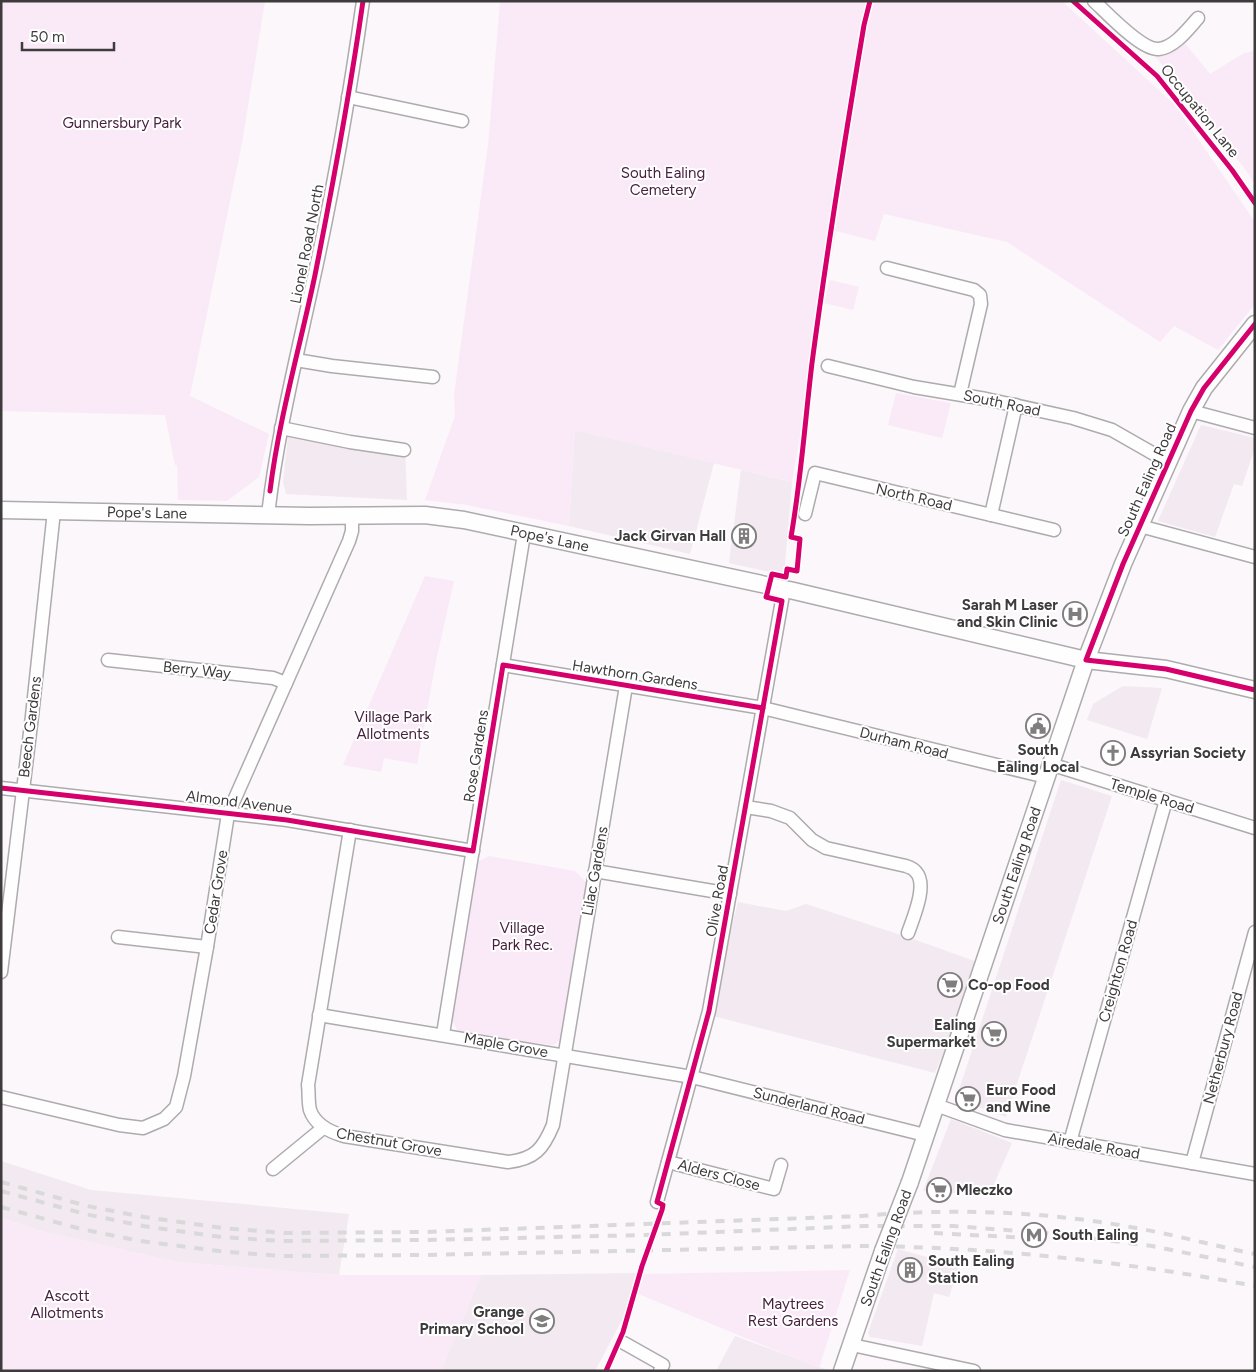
<svg xmlns="http://www.w3.org/2000/svg" width="1256" height="1372" viewBox="0 0 1256 1372" font-family="Figtree,sans-serif">
<style>
.built{fill:#f2e9f1}
.green{fill:#faeaf7}
.lines{fill:none;stroke-linecap:round;stroke-linejoin:round}
.minor-casing{stroke:#aeabae;stroke-width:15}
.major-casing{stroke:#aeabae;stroke-width:19}
.minor{stroke:#fefefe;stroke-width:12}
.major{stroke:#fefefe;stroke-width:16}
.rail{stroke:#dad9da;stroke-width:4;stroke-dasharray:9 9;stroke-linecap:butt}
.major-bridge-casing{stroke:#aeabae;stroke-width:19;stroke-linecap:butt}
.major-bridge{stroke:#fefefe;stroke-width:16}
.cycleway-casing{stroke:#fff;stroke-width:8}
.cycleway{stroke:#d6006c;stroke-width:5}
.labels{text-anchor:middle;stroke-width:4;stroke-linejoin:round;paint-order:stroke}
.street-label{font-size:15px;fill:#3e3b3d;stroke:#fff}
.park-label{font-size:15px;fill:#492041;stroke:#fff}
.poi-label{font-size:15px;font-weight:bold;fill:#3e3b3d;stroke:#fff;text-anchor:start}
</style>
<rect width="100%" height="100%" fill="#fbf7fa"/>
<!-- built -->
<g class="built">
<path d="M1201,425L1255,438V447L1242,486L1234,484L1215,537L1158,521Z"/>
<path d="M289,427L329,436L405,444L407,500L286,494L283,482Z"/>
<path d="M575,430L714,463L690,554L569,526Z"/>
<path d="M741,470L792,482L784,575L729,563Z"/>
<path d="M1123,686L1162,688L1147,739L1087,720L1093,704Z"/>
<path d="M1061,780L1112,796L1006,1117L956,1099Z"/>
<path d="M738,902L786,911L806,904L913,939L980,963L935,1073L709,1015Z"/>
<path d="M951,1119L1012,1143L989,1195L923,1191Z"/>
<path d="M1,1161L91,1190L349,1214L339,1275L177,1262L41,1231L1,1218Z"/>
<path d="M898,1249L959,1266L949,1297L934,1293L922,1346L870,1337L868,1333Z"/>
<path d="M638,1273L624,1316L595,1371H441L481,1275Z"/>
<path d="M735,1336L830,1371H716Z"/>
</g>
<!-- green -->
<g class="green">
<path d="M1,1H265L242,143L190,396L269,434L259,477L227,501L178,500L177,465H175L165,415L1,411Z"/>
<path d="M500,1H1062L1175,105L1255,222V304L1218,350L1174,326L1160,342L1007,242L884,214L875,241L836,231L792,482L575,430L569,526L467,505L425,500L455,416L454,395L488,145Z"/>
<path d="M1182,40L1210,74L1244,53L1255,51V184L1245,169L1155,56Z"/>
<path d="M830,280L859,287L853,310L824,303Z"/>
<path d="M896,393L951,403L942,438L888,425Z"/>
<path d="M425,576L454,581L436,661L417,764L384,758L381,772L343,765Z"/>
<path d="M489,856L575,871L589,885L565,1035L554,1045L502,1040L457,1030L451,1018L475,863Z"/>
<path d="M1,1218L41,1231L177,1262L339,1275H481L441,1371H1Z"/>
<path d="M850,1270L819,1368L636,1293L643,1274Z"/>
</g>
<g class="lines">
<defs>
<g id="minor">
<path d="M1094,1C1107,13 1142,51 1159,49C1175,47 1188,29 1198,18"/>
<path d="M348,97L462,121"/>
<path d="M887,268L974,290L980,295L981,304L960,394"/>
<path d="M296,360L332,366L433,377"/>
<path d="M828,366L914,387L986,399L1073,418L1112,430L1168,462"/>
<path d="M1191,411L1255,428"/>
<path d="M281,428L350,442L404,450"/>
<path d="M805,514L815,473L1054,530"/>
<path d="M268,515C277,435 297,356 314,277C334,186 350,93 363,1"/>
<path d="M991,515L1016,405"/>
<path d="M1140,526L1255,557"/>
<path d="M108,660L273,678L286,683"/>
<path d="M503,665L763,708L1046,777"/>
<path d="M1050,764L1255,828"/>
<path d="M1,788L287,820L473,851"/>
<path d="M746,807L771,811L790,818L812,840L826,848L906,866C909,867 914,869 916,872C928,885 913,918 908,933"/>
<path d="M350,830L308,1085C309,1092 308,1102 310,1110C315,1125 330,1132 344,1136L508,1162C535,1159 543,1149 553,1125L626,686"/>
<path d="M595,871L730,894"/>
<path d="M118,937L207,947"/>
<path d="M1,972L32,716L54,511"/>
<path d="M319,1015L692,1077L925,1135"/>
<path d="M443,1034L524,534"/>
<path d="M1,1097L119,1125L143,1128L164,1119L176,1107L184,1076L207,947L228,814L349,541L352,531V516"/>
<path d="M936,1105L1005,1130L1255,1174"/>
<path d="M1070,1142L1166,800"/>
<path d="M668,1162L774,1189L781,1165"/>
<path d="M1192,1163L1255,932"/>
<path d="M273,1169L323,1128"/>
<path d="M657,1202L709,1011L784,589"/>
<path d="M624,1343L663,1365L660,1371"/>
<path d="M852,1345L974,1371"/>
</g>
<g id="major">
<path id="s1" d="M1,510L309,516L425,515L464,520L794,591L1086,660L1166,669L1255,690"/>
<path id="s2" d="M910,1182L1086,660L1123,564L1191,411L1204,388L1255,324"/>
<path d="M842,1371L883,1251"/>
</g>
</defs>
<!-- minor casing -->
<use href="#minor" class="minor-casing"/>
<!-- major casing -->
<use href="#major" class="major-casing"/>
<!-- minor -->
<use href="#minor" class="minor"/>
<!-- major -->
<use href="#major" class="major"/>
<!-- rail -->
<g class="rail">
<path d="M1,1182L87,1206L144,1217L222,1228L284,1233L426,1232L861,1216C953,1208 1045,1211 1136,1228C1176,1235 1215,1246 1255,1254"/>
<path d="M1,1191L85,1214L143,1226L221,1237L281,1241L426,1240L644,1235L864,1226H953L1058,1234L1152,1246L1255,1267"/>
<path d="M1,1207L81,1229L140,1241L219,1251L280,1256L423,1255L862,1246C991,1247 1128,1262 1255,1286"/>
<path d="M934,1233L1028,1238"/>
</g>
<defs>
<path id="major-bridge" d="M883,1251L910,1182"/>
</defs>
<!-- major-bridge casing -->
<use href="#major-bridge" class="major-bridge-casing"/>
<!-- major-bridge -->
<use href="#major-bridge" class="major-bridge"/>
<defs>
<g id="cycleway">
<path d="M1073,1L1157,76L1232,170L1255,203"/>
<path d="M1255,324L1204,388L1191,411L1123,564L1086,660L1166,669L1255,690"/>
<path d="M270,491C279,418 300,347 315,275C333,184 350,93 363,1"/>
<path d="M1,788L287,820L473,851L503,665L763,708"/>
<path d="M606,1371L623,1332L642,1266L662,1210L663,1205L657,1202L709,1011L782,601L766,597L767,594L772,574L786,577L787,569L797,571L800,539L791,537C801,480 805,421 812,363C827,250 845,138 864,25L870,1"/>
</g>
</defs>
<!-- cycleway casing -->
<use href="#cycleway" class="cycleway-casing"/>
<!-- cycleway -->
<use href="#cycleway" class="cycleway"/>
</g>
<!-- icons -->
<defs>
<symbol id="building-ring" viewBox="-11 -11 22 22"><circle r="9.5" fill="#fff" stroke="#807d7f" stroke-width="1.5"/><path d="M-4-6H4V6H1V3H-1V6H-4ZM-2.5-4.3h1.7v1.8h-1.7ZM.8-4.3h1.7v1.8H.8ZM-2.5-1h1.7V.8h-1.7ZM.8-1h1.7V.8H.8Z" fill="#807d7f"/></symbol>
<symbol id="hospital-ring" viewBox="-11 -11 22 22"><circle r="9.5" fill="#fff" stroke="#807d7f" stroke-width="1.5"/><path d="M-5-5h3v3.5h4V-5h3V5h-3V1.5h-4V5h-3Z" fill="#807d7f"/></symbol>
<symbol id="civic-ring" viewBox="-11 -11 22 22"><circle r="9.5" fill="#fff" stroke="#807d7f" stroke-width="1.5"/><path d="M-.6-6.5H3V-4.5H.6V-3L4-1V1h2V6H-6V1h2V-1L-.6-3ZM-1.2 2.5V6h2.4V2.5Z" fill="#807d7f"/></symbol>
<symbol id="church-ring" viewBox="-11 -11 22 22"><circle r="9.5" fill="#fff" stroke="#807d7f" stroke-width="1.5"/><path d="M-1.2-6h2.4v3.5h3.3v2.4h-3.3V6h-2.4V-.1h-3.3v-2.4h3.3Z" fill="#807d7f"/></symbol>
<symbol id="supermarket-ring" viewBox="-11 -11 22 22"><circle r="9.5" fill="#fff" stroke="#807d7f" stroke-width="1.5"/><path d="M-6-5.5h2.5l.6 2H6L4.5 2H-2.5L-4.4-4H-6ZM-1.5 3.2a1.3 1.3 0 1 0 .1 0ZM3 3.2a1.3 1.3 0 1 0 .1 0Z" fill="#807d7f"/></symbol>
<symbol id="metro-ring" viewBox="-11 -11 22 22"><circle r="9.5" fill="#fff" stroke="#807d7f" stroke-width="1.5"/><path d="M-5.5 5V-5H-3L0 0L3-5H5.5V5H3V-.5L0 4L-3-.5V5Z" fill="#807d7f"/></symbol>
<symbol id="school-ring" viewBox="-11 -11 22 22"><circle r="9.5" fill="#fff" stroke="#807d7f" stroke-width="1.5"/><path d="M0-5L7-2L0 1L-7-2ZM-4 1L0 2.5L4 1V4Q0 6-4 4Z" fill="#807d7f"/></symbol>
</defs>
<g fill-rule="evenodd">
<use href="#building-ring" x="730" y="522" width="28" height="28"/>
<use href="#hospital-ring" x="1061" y="600" width="28" height="28"/>
<use href="#civic-ring" x="1024" y="712" width="28" height="28"/>
<use href="#church-ring" x="1099" y="739" width="28" height="28"/>
<use href="#supermarket-ring" x="936" y="971" width="28" height="28"/>
<use href="#supermarket-ring" x="980" y="1020" width="28" height="28"/>
<use href="#supermarket-ring" x="954" y="1085" width="28" height="28"/>
<use href="#supermarket-ring" x="925" y="1176" width="28" height="28"/>
<use href="#metro-ring" x="1020" y="1221" width="28" height="28"/>
<use href="#building-ring" x="896" y="1256" width="28" height="28"/>
<use href="#school-ring" x="528" y="1307" width="28" height="28"/>
</g>
<g class="labels">
<!-- street labels -->
<g class="street-label">
<text transform="translate(1200 111) rotate(51)" y="5">Occupation Lane</text>
<text transform="translate(307 244) rotate(-79)" y="5">Lionel Road North</text>
<text transform="translate(1002 403) rotate(12)" y="5">South Road</text>
<text transform="translate(1147 480) rotate(-66)" y="5">South Ealing Road</text>
<text transform="translate(914 497) rotate(13)" y="5">North Road</text>
<text dy="5" stroke="none"><textPath href="#s1" startOffset="146">Pope's Lane</textPath></text>
<text dy="5" stroke="none"><textPath href="#s1" startOffset="551">Pope's Lane</textPath></text>
<text transform="translate(197 670) rotate(6)" y="5">Berry Way</text>
<text transform="translate(635 675) rotate(9)" y="5">Hawthorn Gardens</text>
<text transform="translate(30 727) rotate(-83)" y="5">Beech Gardens</text>
<text transform="translate(904 743) rotate(14)" y="5">Durham Road</text>
<text transform="translate(476 756) rotate(-81)" y="5">Rose Gardens</text>
<text transform="translate(1152 796) rotate(17)" y="5">Temple Road</text>
<text transform="translate(239 802) rotate(7)" y="5">Almond Avenue</text>
<text dy="5" stroke="none"><textPath href="#s2" startOffset="334">South Ealing Road</textPath></text>
<text transform="translate(595 871) rotate(-80)" y="5">Lilac Gardens</text>
<text transform="translate(216 892) rotate(-81)" y="5">Cedar Grove</text>
<text transform="translate(717 901) rotate(-80)" y="5">Olive Road</text>
<text transform="translate(1118 971) rotate(-74)" y="5">Creighton Road</text>
<text transform="translate(506 1045) rotate(10)" y="5">Maple Grove</text>
<text transform="translate(1223 1048) rotate(-75)" y="5">Netherbury Road</text>
<text transform="translate(809 1106) rotate(14)" y="5">Sunderland Road</text>
<text transform="translate(389 1142) rotate(10)" y="5">Chestnut Grove</text>
<text transform="translate(1094 1146) rotate(10)" y="5">Airedale Road</text>
<text transform="translate(719 1175) rotate(15)" y="5">Alders Close</text>
<text transform="translate(886 1248) rotate(-70)" y="5">South Ealing Road</text>
</g>
<!-- park labels -->
<g class="park-label">
<text x="122" y="128">Gunnersbury Park</text>
<text x="663" y="178">South Ealing<tspan x="663" dy="17">Cemetery</tspan></text>
<text x="393" y="722">Village Park<tspan x="393" dy="17">Allotments</tspan></text>
<text x="522" y="933">Village<tspan x="522" dy="17">Park Rec.</tspan></text>
<text x="67" y="1301">Ascott<tspan x="67" dy="17">Allotments</tspan></text>
<text x="793" y="1309">Maytrees<tspan x="793" dy="17">Rest Gardens</tspan></text>
</g>
<!-- poi labels -->
<g class="poi-label">
<text x="726" y="541" text-anchor="end">Jack Girvan Hall</text>
<text x="1058" y="610" text-anchor="end">Sarah M Laser<tspan x="1058" dy="17">and Skin Clinic</tspan></text>
<text x="1038" y="755" text-anchor="middle">South<tspan x="1038" dy="17">Ealing Local</tspan></text>
<text x="1130" y="758">Assyrian Society</text>
<text x="968" y="990">Co-op Food</text>
<text x="976" y="1030" text-anchor="end">Ealing<tspan x="976" dy="17">Supermarket</tspan></text>
<text x="986" y="1095">Euro Food<tspan x="986" dy="17">and Wine</tspan></text>
<text x="956" y="1195">Mleczko</text>
<text x="1052" y="1240">South Ealing</text>
<text x="928" y="1266">South Ealing<tspan x="928" dy="17">Station</tspan></text>
<text x="524" y="1317" text-anchor="end">Grange<tspan x="524" dy="17">Primary School</tspan></text>
</g>
</g>
<!-- border -->
<rect width="1256" height="1372" fill="none" stroke="#3e3b3d" stroke-width="5"/>
<!-- scale -->
<path d="M22 42v8h92v-8" fill="none" stroke="#3e3b3d" stroke-width="2.5"/>
<text x="30" y="42" font-size="15" fill="#3e3b3d" stroke="#ffffff" stroke-width="4" paint-order="stroke">50 m</text>
</svg>
